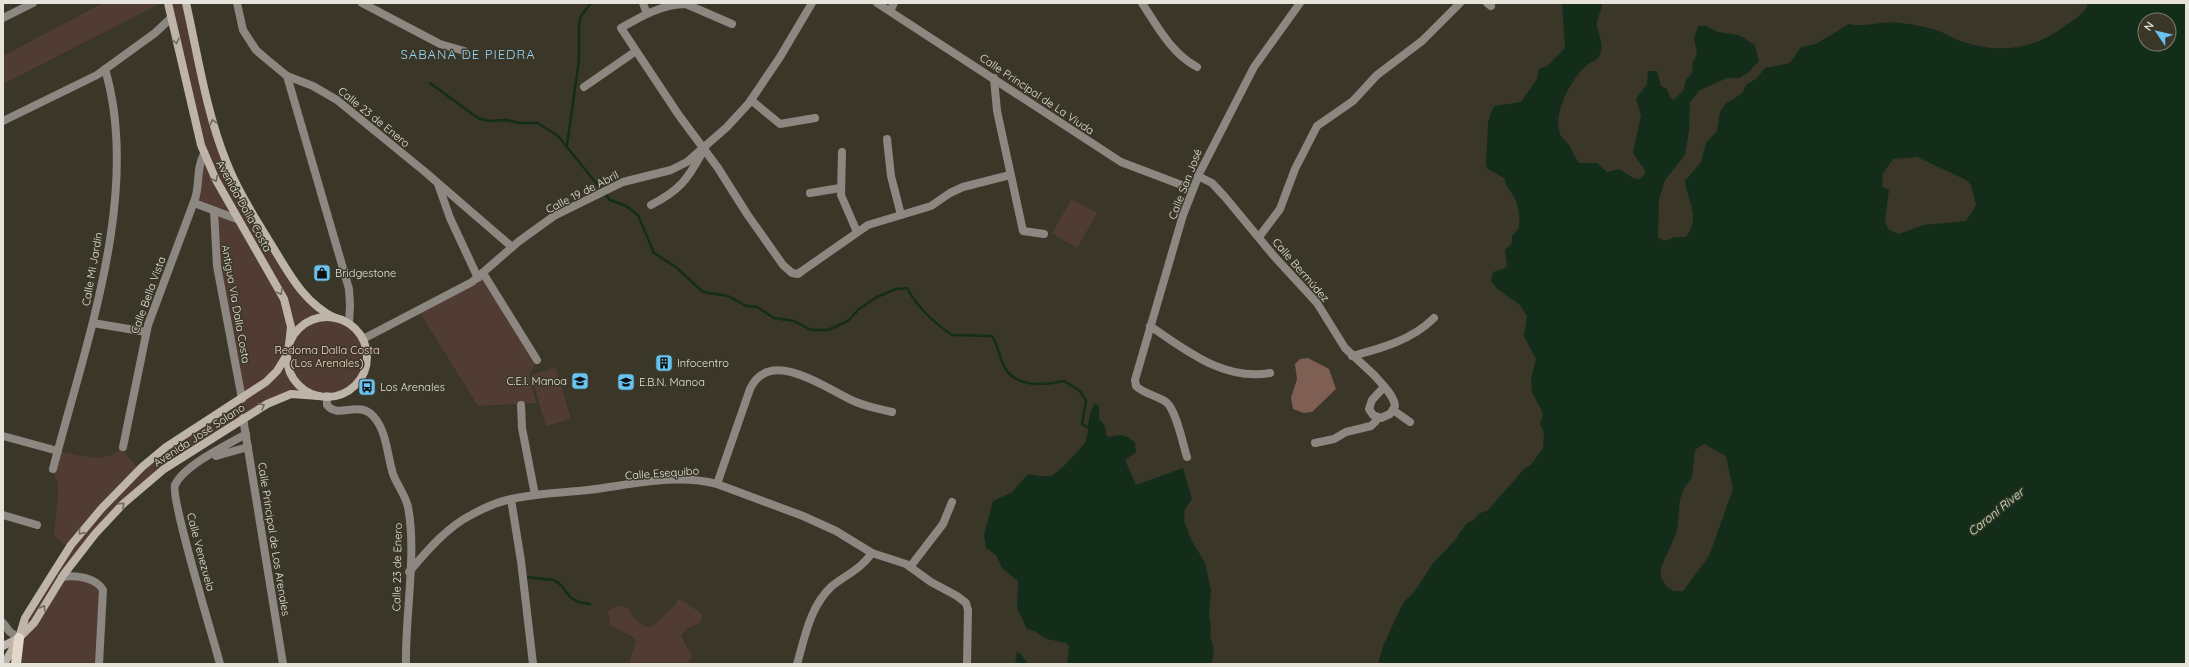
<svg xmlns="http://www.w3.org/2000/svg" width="2189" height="667" viewBox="0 0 2189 667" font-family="Quicksand,sans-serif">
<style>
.green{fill:#513c34}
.forest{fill:#7f5f53}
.water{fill:#142d1a;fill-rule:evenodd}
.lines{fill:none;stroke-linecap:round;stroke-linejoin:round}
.stream{stroke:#142d1a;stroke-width:2.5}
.street{stroke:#8d8781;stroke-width:8}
.secondary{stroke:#beb4aa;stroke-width:8}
.primary{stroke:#e3d7ca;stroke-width:10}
.oneway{stroke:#6f695c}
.labels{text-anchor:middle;stroke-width:3;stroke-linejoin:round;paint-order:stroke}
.street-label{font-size:11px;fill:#e5e3da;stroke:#3b3728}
.poi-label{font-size:11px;fill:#e5e3da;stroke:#3b3728;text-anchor:start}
.park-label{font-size:11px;fill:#fbd5c8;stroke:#3b3728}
.water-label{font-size:12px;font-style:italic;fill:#c0f3ca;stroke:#3b3728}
.quarter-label{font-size:13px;letter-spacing:1px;fill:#98d7fa;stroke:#3b3728}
</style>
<rect width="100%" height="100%" fill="#3b3728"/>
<!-- green -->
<g class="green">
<path d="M103,3H161L3,84V56Z"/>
<path d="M168,3H186L226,162L300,289L335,318L349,323L359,333L366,346L365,368L354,386L341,394L327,396L291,395L182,456L123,504L62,577L70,576L101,586L99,664H16L25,618L69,548L54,536L58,497V483L53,469L58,451C79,455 107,465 123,447L125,453L139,470L242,399L223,295L214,211L194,203L201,158Z"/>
<path d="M1072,199L1097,213L1077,248L1052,233Z"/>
<path d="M483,274L536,360L529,376L536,403L478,406L419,311Z"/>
<path d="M556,368L571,419L546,426L531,375Z"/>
<path d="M681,599L703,615L700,623L686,629L681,636L692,656L687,664H629L636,641L631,636L610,625L608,611C614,608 619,604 625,607C632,610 632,617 637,621C653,634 656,622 667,613C672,608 674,607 677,601Z"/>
</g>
<!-- forest -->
<path class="forest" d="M1308,358L1329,369L1336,389L1312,412L1304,413L1293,409L1291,398L1297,379L1295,364L1300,359Z"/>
<!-- water -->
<g class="water">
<path d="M1562,3H1602C1602,11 1596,19 1597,27C1599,36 1605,47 1599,56C1597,61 1591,62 1587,65C1571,79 1551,115 1561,136C1563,139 1567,142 1569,145C1573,151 1574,158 1580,163H1597L1607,172L1619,169L1633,178L1640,179L1646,172L1633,153L1641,115L1636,99L1647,84L1648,71H1657L1661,86L1667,89L1670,97L1674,100L1683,91L1686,80L1692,73L1693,62L1697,54L1694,38L1698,26H1706L1718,32L1739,35L1755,45L1759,61L1749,72L1739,78H1727L1700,90L1690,102L1689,130L1685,155L1665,180L1659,199L1658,237L1664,241L1675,237H1686C1701,216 1688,203 1685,181L1701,162L1706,143L1717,131L1720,112L1725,104L1741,94L1747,84L1756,79L1765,68L1790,63L1801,47L1816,44L1849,24C1865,28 1883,20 1900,23C1912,24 1927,27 1939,31C1947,34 1955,40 1964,42C2000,54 2034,49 2065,26C2073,20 2085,14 2088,3H2186V664H1378L1383,646L1403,603L1414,592L1434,562L1455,540L1466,524L1474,520L1478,514L1488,510L1525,468L1531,465L1543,448L1544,433L1540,424L1543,414L1532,392L1531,379L1536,359L1524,336L1527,316L1519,304L1497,289L1491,281L1493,272L1505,268L1507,265L1505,250L1512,243V236L1519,228C1520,220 1519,205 1514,197C1509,189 1507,188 1504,178L1488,169L1486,165L1488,121L1494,106L1521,102L1537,79L1539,69L1547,66L1565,48ZM2145,20H2169V44H2145ZM1917,157L1966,180L1971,185L1976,205L1966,221L1923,225L1899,234L1889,230L1885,222L1889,190L1882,186L1883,173L1893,159ZM1704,444L1726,456L1733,489L1709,556L1683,591H1674L1667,587L1661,578V567L1677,532L1680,500L1683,490L1692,477L1695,450Z"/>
<path d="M1094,404L1099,405V419L1105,426L1106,435L1109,437C1120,434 1127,434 1135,443L1136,452L1125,460L1136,485L1183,468L1192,499L1185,509L1184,520L1191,539L1205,563L1211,590L1209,614L1211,626L1210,636L1214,648L1212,664H1067L1069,646L1066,643L1047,639L1034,631L1027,629L1017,608L1018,581L1002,568L996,555L986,548L984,535L993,501L1012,492L1028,474C1035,475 1044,477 1050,476C1056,476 1084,446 1086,440C1090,427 1086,420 1094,404Z"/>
<path d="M1017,652L1021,654L1028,664H1015Z"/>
</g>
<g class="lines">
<!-- stream -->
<g class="stream">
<path d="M430,83L478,118L489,121L507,120L519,123H538L558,136L610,200L626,206L638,215L654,253L677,268L703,292L728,296L746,306L757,307L774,318L794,321L811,330H828L848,321L859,309L877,297L896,289L907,288C918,308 934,323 952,335L992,336C998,344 999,355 1003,364C1013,389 1044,385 1064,381L1080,391L1086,401L1082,424L1089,428"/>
<path d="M567,145L579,60V25L581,16L591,3"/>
<path d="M526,577L554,580L561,585L570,597L578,602L590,604"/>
</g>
<!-- street -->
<g class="street">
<path d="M237,3L243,30L256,50L264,57L287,76L313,86L337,100L424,171L512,247"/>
<path d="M362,3L440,44L464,51"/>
<path d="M643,3L647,14"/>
<path d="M877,3L1121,162L1192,189"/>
<path d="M1142,3C1157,26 1172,54 1197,67"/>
<path d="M1487,3L1491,6"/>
<path d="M890,11L894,3"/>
<path d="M3,18L33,3"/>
<path d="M732,24L686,4C662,4 640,17 621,28L678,114L718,168L747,214L783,265L792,273L798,274L802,271L868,225L931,206L950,193L963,187L1010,175"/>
<path d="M287,76L349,289L350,306L349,323"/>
<path d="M994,78L997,111L1023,231L1044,234"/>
<path d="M584,87L636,51"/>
<path d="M751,100L780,124L815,118"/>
<path d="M3,121L97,75L155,33L171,18"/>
<path d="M887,139L891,176L901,215"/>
<path d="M842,152L841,195L857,232"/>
<path d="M1198,176L1212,183L1225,197L1273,255L1317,303L1345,348L1374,375C1381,383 1394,395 1395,406L1390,414L1381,418L1373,415L1369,409L1372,400L1384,387"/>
<path d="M438,184L450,218L478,278"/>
<path d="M810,193L840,188"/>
<path d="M194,203L237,219"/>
<path d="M651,205C680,190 687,180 702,153"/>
<path d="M214,211L217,266L242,399"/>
<path d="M1259,237L1280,209L1295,169L1317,126L1353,101L1377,75L1422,41L1460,3"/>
<path d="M483,273L537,360"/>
<path d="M93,323L146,332"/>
<path d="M1150,326C1186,350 1223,381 1270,373"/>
<path d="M363,339L472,282L518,242L554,216L623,182L671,170L687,162L727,127L749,103L780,57L812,3"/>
<path d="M1352,356C1382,348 1412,340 1434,318"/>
<path d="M327,396V405C338,420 359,399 374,417C387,432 387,455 393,474C397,485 405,494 408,507C417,553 405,615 406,664"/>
<path d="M521,405L522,428L535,495"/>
<path d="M1393,410L1410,422"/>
<path d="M243,418L283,664"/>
<path d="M3,436L58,451"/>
<path d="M1315,443L1334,439L1346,432L1371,426L1376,421L1377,417"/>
<path d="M123,447L148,325L195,199C200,184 196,168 204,154"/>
<path d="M216,456L248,447"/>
<path d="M1187,457C1183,445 1176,409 1166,402C1156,395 1144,394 1136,386L1135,380L1183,215L1200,172L1254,67L1300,3"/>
<path d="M53,469C84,348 142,194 105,69"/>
<path d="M717,484L750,389C770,345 829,391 856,402C868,407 880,409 892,412"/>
<path d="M511,499L521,561L533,664"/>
<path d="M3,515L37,525"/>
<path d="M910,567L943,524L952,502"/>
<path d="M409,572C426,552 447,527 471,515C482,509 495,503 507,500C533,493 561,493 588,490C630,485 676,473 717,484L803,516L836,531L872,553L906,564L931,582L957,596L966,603L968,610L967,664"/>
<path d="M62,577C75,575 96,577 103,590L99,664"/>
<path d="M3,623L10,632L19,638"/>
<path d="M220,664C214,641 170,497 175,485C184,465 227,445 246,434"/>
<path d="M797,664C805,637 810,606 832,586C847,574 860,570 872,553"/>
</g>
<!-- secondary -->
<g class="secondary">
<path d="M168,3L201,145L216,180L284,299L291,327L289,345"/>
<path d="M186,3C198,56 206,111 226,161C238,192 257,221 274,249C291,277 305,303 335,318"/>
<circle cx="327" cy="357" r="40"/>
<path d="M3,646L19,638L34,623L64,574L95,534L123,504L164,469L267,404L291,394L319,396"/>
<path d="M4,664L19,638L25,618L50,578L71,545L102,508L142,467L166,447L266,382L277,371L288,353"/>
</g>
<!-- primary -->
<path class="primary" d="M16,664L19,638"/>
</g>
<!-- one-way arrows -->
<defs><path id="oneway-chevron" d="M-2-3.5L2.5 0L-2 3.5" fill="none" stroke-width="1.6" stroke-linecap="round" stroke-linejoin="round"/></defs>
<g class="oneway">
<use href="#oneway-chevron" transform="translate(176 41) rotate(77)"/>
<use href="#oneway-chevron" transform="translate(213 122) rotate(-105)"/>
<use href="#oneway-chevron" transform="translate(215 179) rotate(63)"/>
<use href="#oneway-chevron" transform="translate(280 292) rotate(60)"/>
<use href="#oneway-chevron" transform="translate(262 406) rotate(-30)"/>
<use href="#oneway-chevron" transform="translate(122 505) rotate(-44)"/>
<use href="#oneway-chevron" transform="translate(81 532) rotate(129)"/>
<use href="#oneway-chevron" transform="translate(43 608) rotate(-59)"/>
</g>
<!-- icons -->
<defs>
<symbol id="shop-square" viewBox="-11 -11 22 22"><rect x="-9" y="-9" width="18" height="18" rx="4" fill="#69c3f1" stroke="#3b3728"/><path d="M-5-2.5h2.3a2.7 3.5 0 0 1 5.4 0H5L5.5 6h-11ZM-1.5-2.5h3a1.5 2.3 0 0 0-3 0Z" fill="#111"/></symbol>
<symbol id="building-square" viewBox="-11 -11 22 22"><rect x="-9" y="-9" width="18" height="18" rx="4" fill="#69c3f1" stroke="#3b3728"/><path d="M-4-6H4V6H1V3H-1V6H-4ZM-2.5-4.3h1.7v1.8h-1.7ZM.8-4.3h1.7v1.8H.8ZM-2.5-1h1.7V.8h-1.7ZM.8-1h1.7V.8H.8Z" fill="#111"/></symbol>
<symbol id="school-square" viewBox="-11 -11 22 22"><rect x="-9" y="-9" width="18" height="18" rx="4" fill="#69c3f1" stroke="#3b3728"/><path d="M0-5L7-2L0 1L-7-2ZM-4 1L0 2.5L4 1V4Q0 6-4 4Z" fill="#111"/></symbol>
<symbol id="bus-square" viewBox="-11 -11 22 22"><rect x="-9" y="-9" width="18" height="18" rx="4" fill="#69c3f1" stroke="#3b3728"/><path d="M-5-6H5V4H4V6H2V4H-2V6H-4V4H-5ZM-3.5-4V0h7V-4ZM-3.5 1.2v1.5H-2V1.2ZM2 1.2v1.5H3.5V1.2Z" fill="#111"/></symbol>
</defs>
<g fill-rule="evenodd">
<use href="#shop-square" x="312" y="263" width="20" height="20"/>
<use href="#building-square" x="654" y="353" width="20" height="20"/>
<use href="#school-square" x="570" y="371" width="20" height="20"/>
<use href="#school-square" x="616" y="372" width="20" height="20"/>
<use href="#bus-square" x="357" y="377" width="20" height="20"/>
</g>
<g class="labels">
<!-- street labels -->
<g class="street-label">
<text transform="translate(1037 94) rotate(34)" y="4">Calle Principal de La Viuda</text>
<text transform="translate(374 117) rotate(39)" y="4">Calle 23 de Enero</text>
<text transform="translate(1185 184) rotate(-69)" y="4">Calle San José</text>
<text transform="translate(582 192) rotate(-27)" y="4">Calle 19 de Abril</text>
<text transform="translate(244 206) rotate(61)" y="4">Avenida Dalla Costa</text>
<text transform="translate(92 269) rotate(-80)" y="4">Calle Mi Jardín</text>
<text transform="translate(1301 270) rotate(49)" y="4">Calle Bermúdez</text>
<text transform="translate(148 295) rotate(-70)" y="4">Calle Bella Vista</text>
<text transform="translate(236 304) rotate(80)" y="4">Antigua Vía Dalla Costa</text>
<text transform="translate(199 435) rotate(-33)" y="4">Avenida José Solano</text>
<text transform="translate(662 473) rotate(-4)" y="4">Calle Esequibo</text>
<text transform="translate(274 539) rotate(81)" y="4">Calle Principal de Los Arenales</text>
<text transform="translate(201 552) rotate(75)" y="4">Calle Venezuela</text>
<text transform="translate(397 567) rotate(-89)" y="4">Calle 23 de Enero</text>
</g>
<!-- poi labels -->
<g class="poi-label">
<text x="335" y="277">Bridgestone</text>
<text x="677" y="367">Infocentro</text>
<text x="567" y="385" text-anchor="end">C.E.I. Manoa</text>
<text x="639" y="386">E.B.N. Manoa</text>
<text x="380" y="391">Los Arenales</text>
</g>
<!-- park labels -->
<g class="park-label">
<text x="327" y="354">Redoma Dalla Costa<tspan x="327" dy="13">(Los Arenales)</tspan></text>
</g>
<!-- water labels -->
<g class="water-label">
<text transform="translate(1996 512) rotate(-39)" y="4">Caroní River</text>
</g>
<!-- quarter labels -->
<g class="quarter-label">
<text x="468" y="59">SABANA DE PIEDRA</text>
</g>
</g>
<!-- border -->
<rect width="2189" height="667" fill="none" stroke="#e5e3da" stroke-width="8"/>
<!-- north arrow -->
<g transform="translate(2157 32) rotate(305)"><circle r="19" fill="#3b3728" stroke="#7f7c6f"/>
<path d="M0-3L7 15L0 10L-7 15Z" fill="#69c3f1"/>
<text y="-6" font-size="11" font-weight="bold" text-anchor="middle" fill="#e5e3da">N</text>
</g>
</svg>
